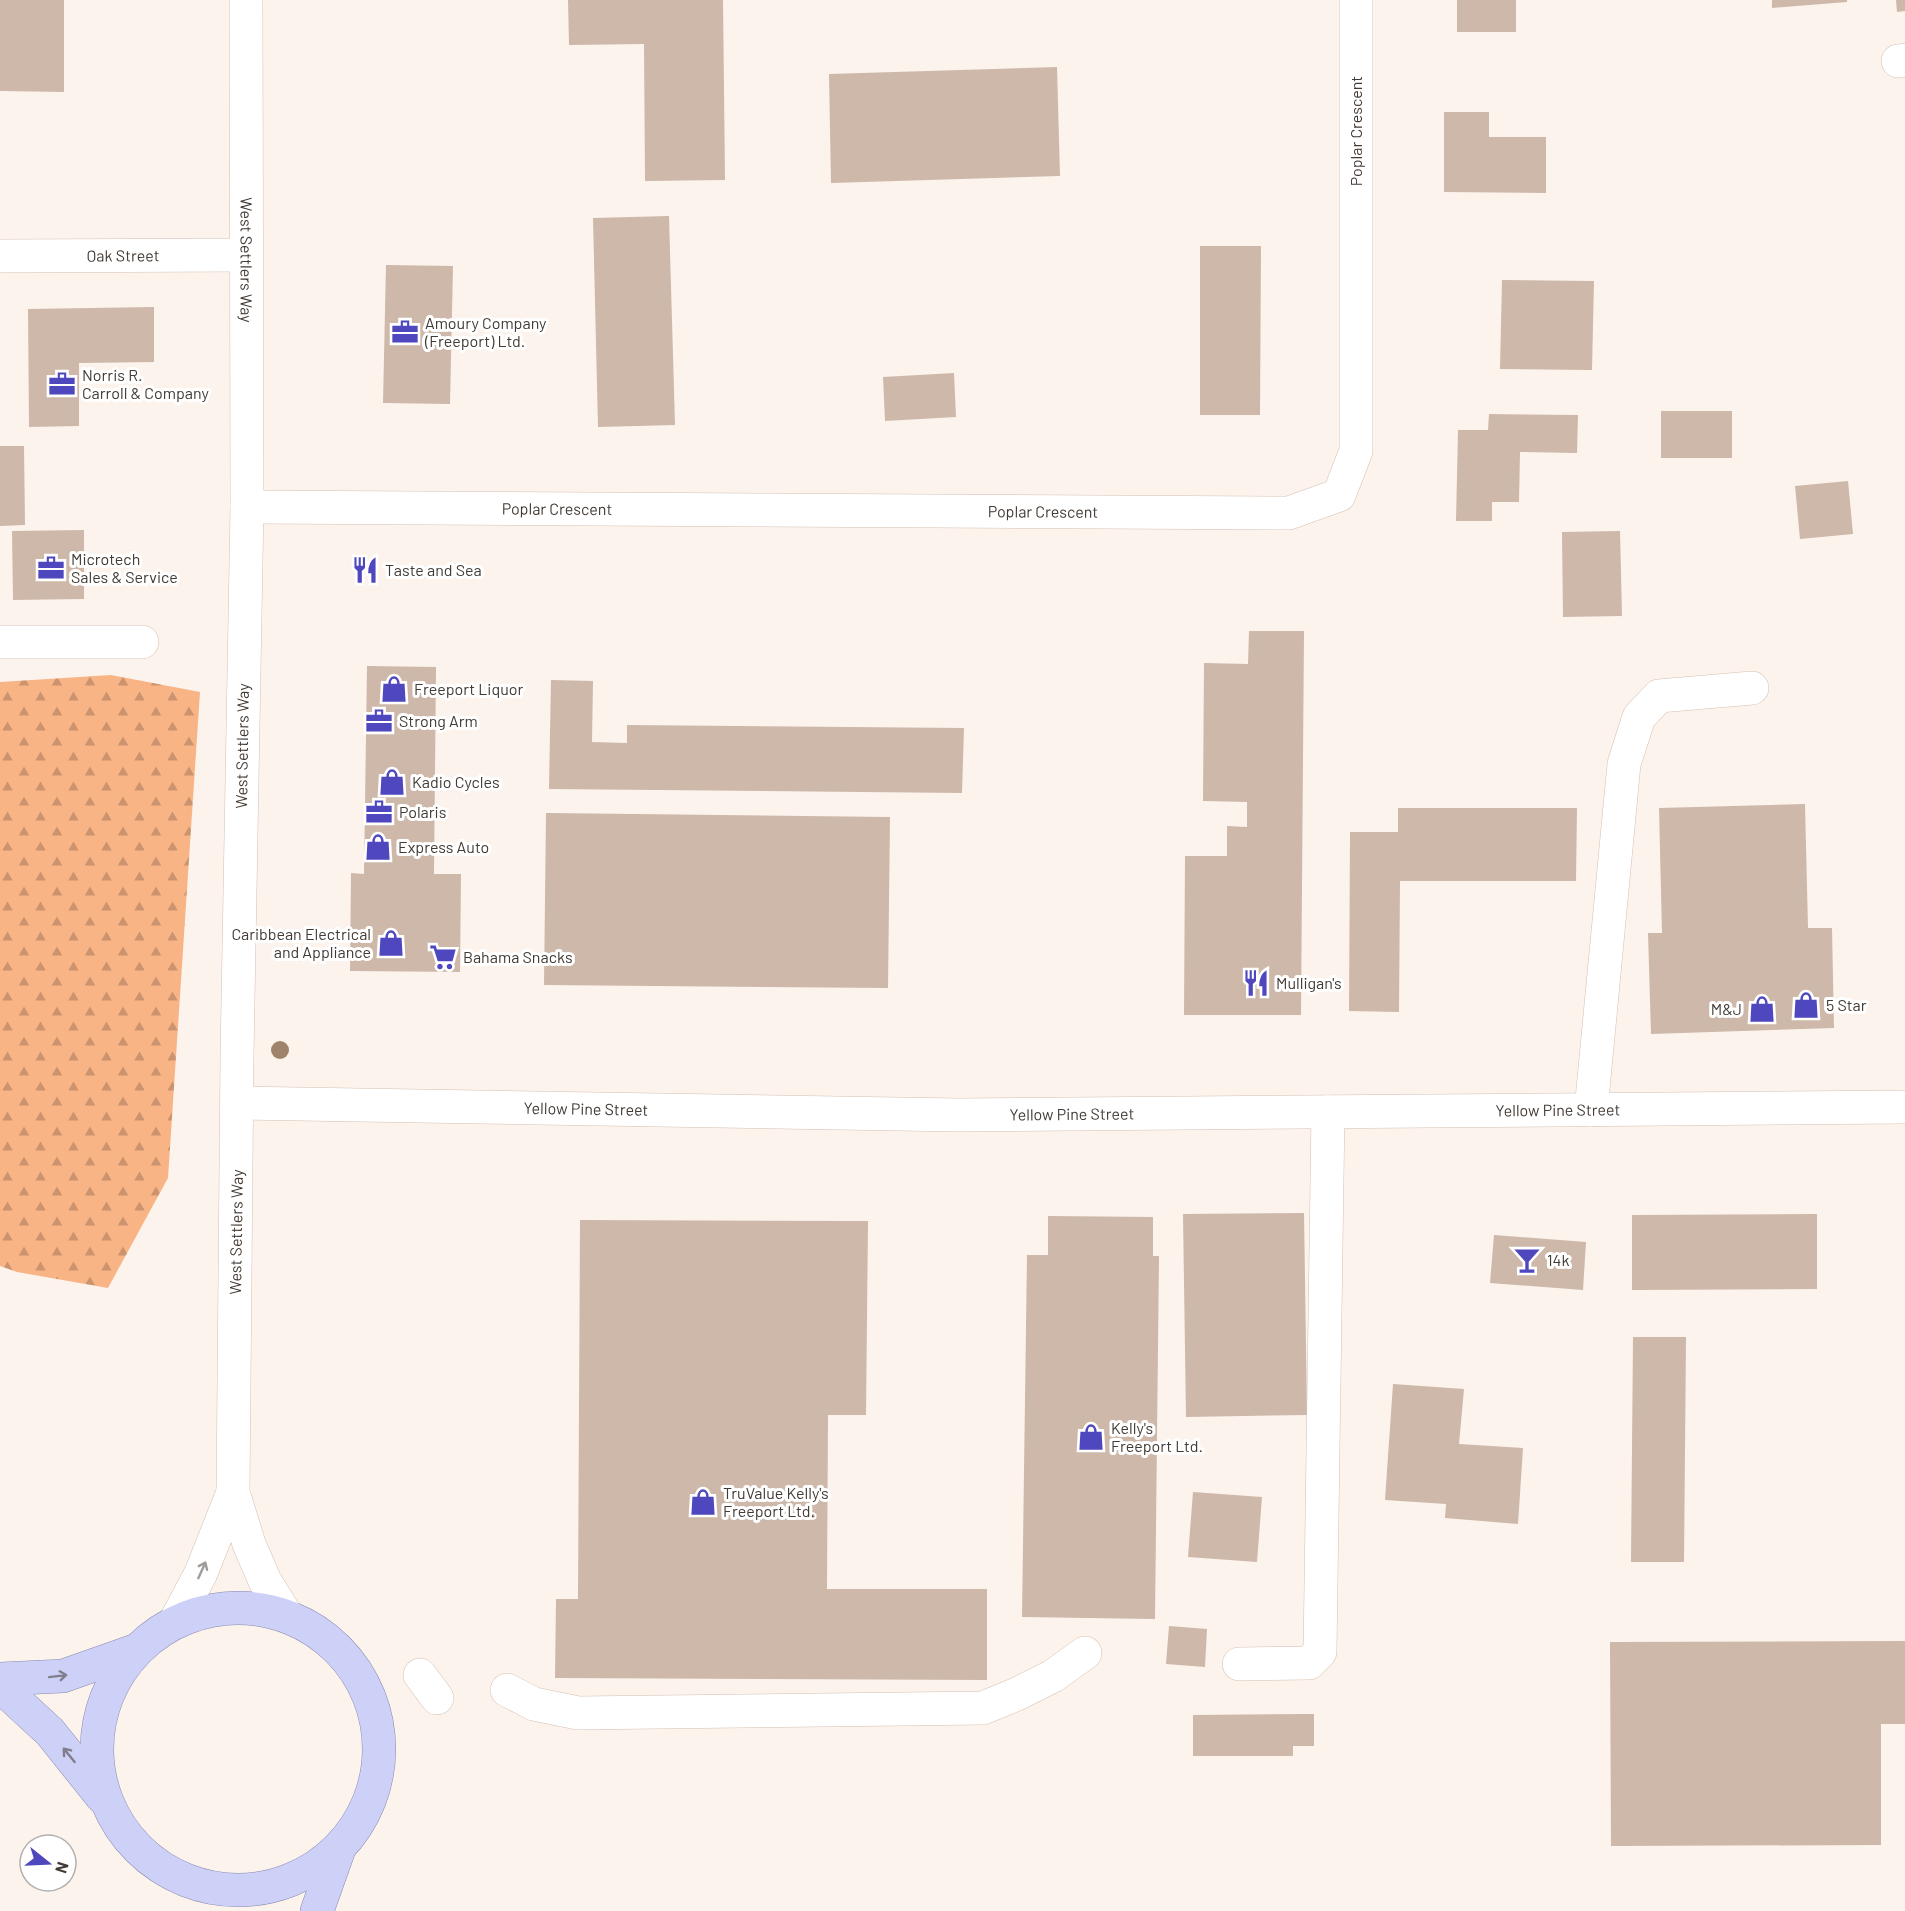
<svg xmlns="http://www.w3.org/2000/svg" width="1905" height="1911" viewBox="0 0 1905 1911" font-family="Barlow,sans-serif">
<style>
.forest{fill:url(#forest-firs)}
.building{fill:#cdb8aa}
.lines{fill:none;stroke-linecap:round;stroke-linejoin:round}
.minor-casing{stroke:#d5c0b2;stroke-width:34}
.major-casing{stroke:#8888b0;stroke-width:34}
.minor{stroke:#fff;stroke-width:33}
.major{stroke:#ced1f7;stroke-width:33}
.tree{fill:#a0836b}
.oneway{stroke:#a09c9a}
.oneway2{stroke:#817e8c}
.labels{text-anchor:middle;stroke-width:6;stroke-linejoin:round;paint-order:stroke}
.street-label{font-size:16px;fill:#423a34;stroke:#fff}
.poi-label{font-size:16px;fill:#423a34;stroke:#fff;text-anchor:start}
</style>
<defs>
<pattern id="forest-firs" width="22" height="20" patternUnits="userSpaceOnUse" patternTransform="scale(1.5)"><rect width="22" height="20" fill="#f9b486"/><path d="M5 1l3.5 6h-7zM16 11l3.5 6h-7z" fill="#cb936e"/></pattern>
</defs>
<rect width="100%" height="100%" fill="#fcf3ed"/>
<!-- forest -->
<path class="forest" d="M111,675L200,692L168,1178L108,1288L17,1272L0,1266V682Z"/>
<!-- building -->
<g class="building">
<path d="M0,0H64V92L0,91Z"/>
<path d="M568,0H723L725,180L645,181L644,44L569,45Z"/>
<rect x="1457" y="0" width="59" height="32"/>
<path d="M1772,0H1847V2L1772,8Z"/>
<path d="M1896,0H1905V11L1897,12Z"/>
<path d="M1057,67L1060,176L831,183L829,74Z"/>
<path d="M1444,112H1489V137H1546V193L1444,192Z"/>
<path d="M669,216L675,425L598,427L593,218Z"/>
<path d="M1200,246H1261L1260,415H1200Z"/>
<path d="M386,265L453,266L450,404L383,403Z"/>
<path d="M1502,280L1594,281L1592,370L1500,369Z"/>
<path d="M154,307V362L79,363V426L29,427L28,309Z"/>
<path d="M954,373L956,417L885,421L883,377Z"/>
<rect x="1661" y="411" width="71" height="47"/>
<path d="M1489,414L1578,415L1577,453L1520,452L1519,502H1492V521H1456L1458,430H1488Z"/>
<path d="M0,446H24L25,525L0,526Z"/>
<path d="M1848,481L1853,534L1800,539L1795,486Z"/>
<path d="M84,530V599L13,600L12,531Z"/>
<path d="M1620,531L1622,616L1563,617L1562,532Z"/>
<path d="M1249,631H1304L1301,1015H1184L1185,856H1227V826L1247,827V802L1203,801L1204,663L1248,664Z"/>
<path d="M367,666L436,667L434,874H461L460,972L350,971L351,873L364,874Z"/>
<path d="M551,680L593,681L592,742L627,743V725L964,728L962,793L549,789Z"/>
<path d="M1805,804L1808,928H1832L1834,1028L1651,1034L1648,933H1662L1659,808Z"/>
<path d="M1398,808H1577L1576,881H1400L1399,1012L1349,1011L1350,832H1398Z"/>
<path d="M546,813L890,817L888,988L544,985Z"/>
<path d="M1304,1213L1307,1415L1186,1417L1183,1214Z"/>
<path d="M1817,1214V1289L1632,1290V1215Z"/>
<path d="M1048,1216L1153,1217V1256H1159L1155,1619L1022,1617L1027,1255H1048Z"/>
<path d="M580,1220L868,1221L866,1415H828L827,1589H987V1680L555,1678L556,1599H578Z"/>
<path d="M1494,1235L1586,1242L1583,1290L1490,1283Z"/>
<path d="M1633,1337H1686L1684,1562H1631Z"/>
<path d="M1393,1384L1464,1389L1459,1444L1523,1448L1518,1524L1445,1518L1446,1504L1385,1500Z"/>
<path d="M1193,1492L1262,1497L1257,1562L1188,1557Z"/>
<path d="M1169,1626L1207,1629L1205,1667L1166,1664Z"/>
<path d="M1905,1641V1724H1881V1845L1611,1846L1610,1642Z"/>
<path d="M1314,1714V1746H1293V1756H1193V1715Z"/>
</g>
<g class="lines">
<defs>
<g id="minor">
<path id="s1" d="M246,0L247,507L237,1056L233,1492L249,1544L265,1581L286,1615"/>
<path d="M1898,61L1905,60"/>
<path id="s2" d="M0,256L246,255"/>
<path id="s3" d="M247,507L1289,513L1339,495L1356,451V0"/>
<path d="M0,642H142"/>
<path id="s4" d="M238,1103L958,1115L1905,1107"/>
<path d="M1591,1110L1624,764L1639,717L1659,696L1752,688"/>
<path d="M175,1622L201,1573L233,1492"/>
<path d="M1239,1664L1309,1663L1320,1652L1328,1112"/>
<path d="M420,1675L437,1698"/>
<path d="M507,1690L534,1704L578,1713L983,1708L1017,1694L1053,1676L1085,1653"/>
</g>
<g id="major">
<circle cx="238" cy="1749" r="141"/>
<path d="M0,1679L63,1676L134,1651"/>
<path d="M0,1686L50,1732L102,1797"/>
<path d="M317,1911L339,1849"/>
</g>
</defs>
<!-- minor casing -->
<use href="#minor" class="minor-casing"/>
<!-- major casing -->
<use href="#major" class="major-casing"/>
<!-- minor -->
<use href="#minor" class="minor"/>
<!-- major -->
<use href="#major" class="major"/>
</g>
<!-- trees -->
<circle class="tree" cx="280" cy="1050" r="9"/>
<!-- one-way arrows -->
<defs><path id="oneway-shaft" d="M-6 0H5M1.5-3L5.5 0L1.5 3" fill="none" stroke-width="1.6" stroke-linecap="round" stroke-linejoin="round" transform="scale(1.5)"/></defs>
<use class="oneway" href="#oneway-shaft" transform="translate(202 1570) rotate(-66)"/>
<g class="oneway2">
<use href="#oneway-shaft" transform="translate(58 1676) rotate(-7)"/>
<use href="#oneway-shaft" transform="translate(69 1755) rotate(-129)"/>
</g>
<!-- icons -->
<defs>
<symbol id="office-bare" viewBox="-9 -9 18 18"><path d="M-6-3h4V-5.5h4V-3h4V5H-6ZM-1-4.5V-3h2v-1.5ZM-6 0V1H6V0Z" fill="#4f47be" stroke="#fff" stroke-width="2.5" paint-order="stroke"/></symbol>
<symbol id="restaurant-bare" viewBox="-9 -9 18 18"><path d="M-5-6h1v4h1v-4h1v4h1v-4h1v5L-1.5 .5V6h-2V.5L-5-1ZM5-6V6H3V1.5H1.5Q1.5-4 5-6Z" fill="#4f47be" stroke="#fff" stroke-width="2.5" paint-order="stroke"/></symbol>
<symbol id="shop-bare" viewBox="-9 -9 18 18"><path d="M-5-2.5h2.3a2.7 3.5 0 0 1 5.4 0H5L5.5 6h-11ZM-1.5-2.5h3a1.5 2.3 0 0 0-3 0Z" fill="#4f47be" stroke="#fff" stroke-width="2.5" paint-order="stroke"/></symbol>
<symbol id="supermarket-bare" viewBox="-9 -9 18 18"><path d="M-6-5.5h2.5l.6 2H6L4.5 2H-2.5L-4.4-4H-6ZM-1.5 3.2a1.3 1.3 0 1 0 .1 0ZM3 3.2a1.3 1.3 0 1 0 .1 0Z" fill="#4f47be" stroke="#fff" stroke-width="2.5" paint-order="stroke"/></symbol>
<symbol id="bar-bare" viewBox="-9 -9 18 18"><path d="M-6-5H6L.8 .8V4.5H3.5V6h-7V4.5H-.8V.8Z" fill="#4f47be" stroke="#fff" stroke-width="2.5" paint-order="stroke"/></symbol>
</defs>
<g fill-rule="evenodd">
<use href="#office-bare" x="386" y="313" width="38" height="38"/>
<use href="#office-bare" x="43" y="365" width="38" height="38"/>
<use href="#office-bare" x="32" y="549" width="38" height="38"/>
<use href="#restaurant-bare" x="346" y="551" width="38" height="38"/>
<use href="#shop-bare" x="375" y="670" width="38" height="38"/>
<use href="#office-bare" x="360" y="702" width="38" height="38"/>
<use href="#shop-bare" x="373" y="763" width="38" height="38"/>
<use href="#office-bare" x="360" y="793" width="38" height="38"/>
<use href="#shop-bare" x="359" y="828" width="38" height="38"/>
<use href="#shop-bare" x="372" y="924" width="38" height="38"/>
<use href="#supermarket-bare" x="424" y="938" width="38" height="38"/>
<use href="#restaurant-bare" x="1237" y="964" width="38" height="38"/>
<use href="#shop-bare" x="1787" y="986" width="38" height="38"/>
<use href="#shop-bare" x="1743" y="990" width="38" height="38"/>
<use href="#bar-bare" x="1508" y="1241" width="38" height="38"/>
<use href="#shop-bare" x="1072" y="1418" width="38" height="38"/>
<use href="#shop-bare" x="684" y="1483" width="38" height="38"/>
</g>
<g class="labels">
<!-- street labels -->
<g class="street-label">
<text transform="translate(1356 131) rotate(-90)" y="6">Poplar Crescent</text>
<text dy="6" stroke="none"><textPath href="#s2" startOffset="123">Oak Street</textPath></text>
<text dy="6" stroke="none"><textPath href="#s1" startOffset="260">West Settlers Way</textPath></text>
<text dy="6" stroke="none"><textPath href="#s3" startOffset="310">Poplar Crescent</textPath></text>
<text dy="6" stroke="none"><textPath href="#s3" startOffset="796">Poplar Crescent</textPath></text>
<text transform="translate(242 746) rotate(-89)" y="6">West Settlers Way</text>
<text dy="6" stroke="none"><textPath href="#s4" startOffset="348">Yellow Pine Street</textPath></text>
<text dy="6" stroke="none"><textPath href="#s4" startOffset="1320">Yellow Pine Street</textPath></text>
<text dy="6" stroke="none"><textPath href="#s4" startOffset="834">Yellow Pine Street</textPath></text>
<text transform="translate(236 1232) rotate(-89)" y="6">West Settlers Way</text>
</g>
<!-- poi labels -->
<g class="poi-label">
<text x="425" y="329">Amoury Company<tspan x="425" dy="18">(Freeport) Ltd.</tspan></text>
<text x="82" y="381">Norris R.<tspan x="82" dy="18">Carroll &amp; Company</tspan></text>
<text x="71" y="565">Microtech<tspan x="71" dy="18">Sales &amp; Service</tspan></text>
<text x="385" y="576">Taste and Sea</text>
<text x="414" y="695">Freeport Liquor</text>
<text x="399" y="727">Strong Arm</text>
<text x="412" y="788">Kadio Cycles</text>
<text x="399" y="818">Polaris</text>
<text x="398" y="853">Express Auto</text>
<text x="371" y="940" text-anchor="end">Caribbean Electrical<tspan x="371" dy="18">and Appliance</tspan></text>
<text x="463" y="963">Bahama Snacks</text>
<text x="1276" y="989">Mulligan's</text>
<text x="1826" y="1011">5 Star</text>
<text x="1742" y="1015" text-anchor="end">M&amp;J</text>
<text x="1547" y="1266">14k</text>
<text x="1111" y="1434">Kelly's<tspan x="1111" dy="18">Freeport Ltd.</tspan></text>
<text x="723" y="1499">TruValue Kelly's<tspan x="723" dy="18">Freeport Ltd.</tspan></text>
</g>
</g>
<!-- north arrow -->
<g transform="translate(48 1863) rotate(108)"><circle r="28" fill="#ffffff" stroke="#b3b0ae" stroke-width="1.5"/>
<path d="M0-4.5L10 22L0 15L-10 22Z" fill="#4f47be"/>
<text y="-9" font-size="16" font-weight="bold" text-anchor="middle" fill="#423a34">N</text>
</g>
</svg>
